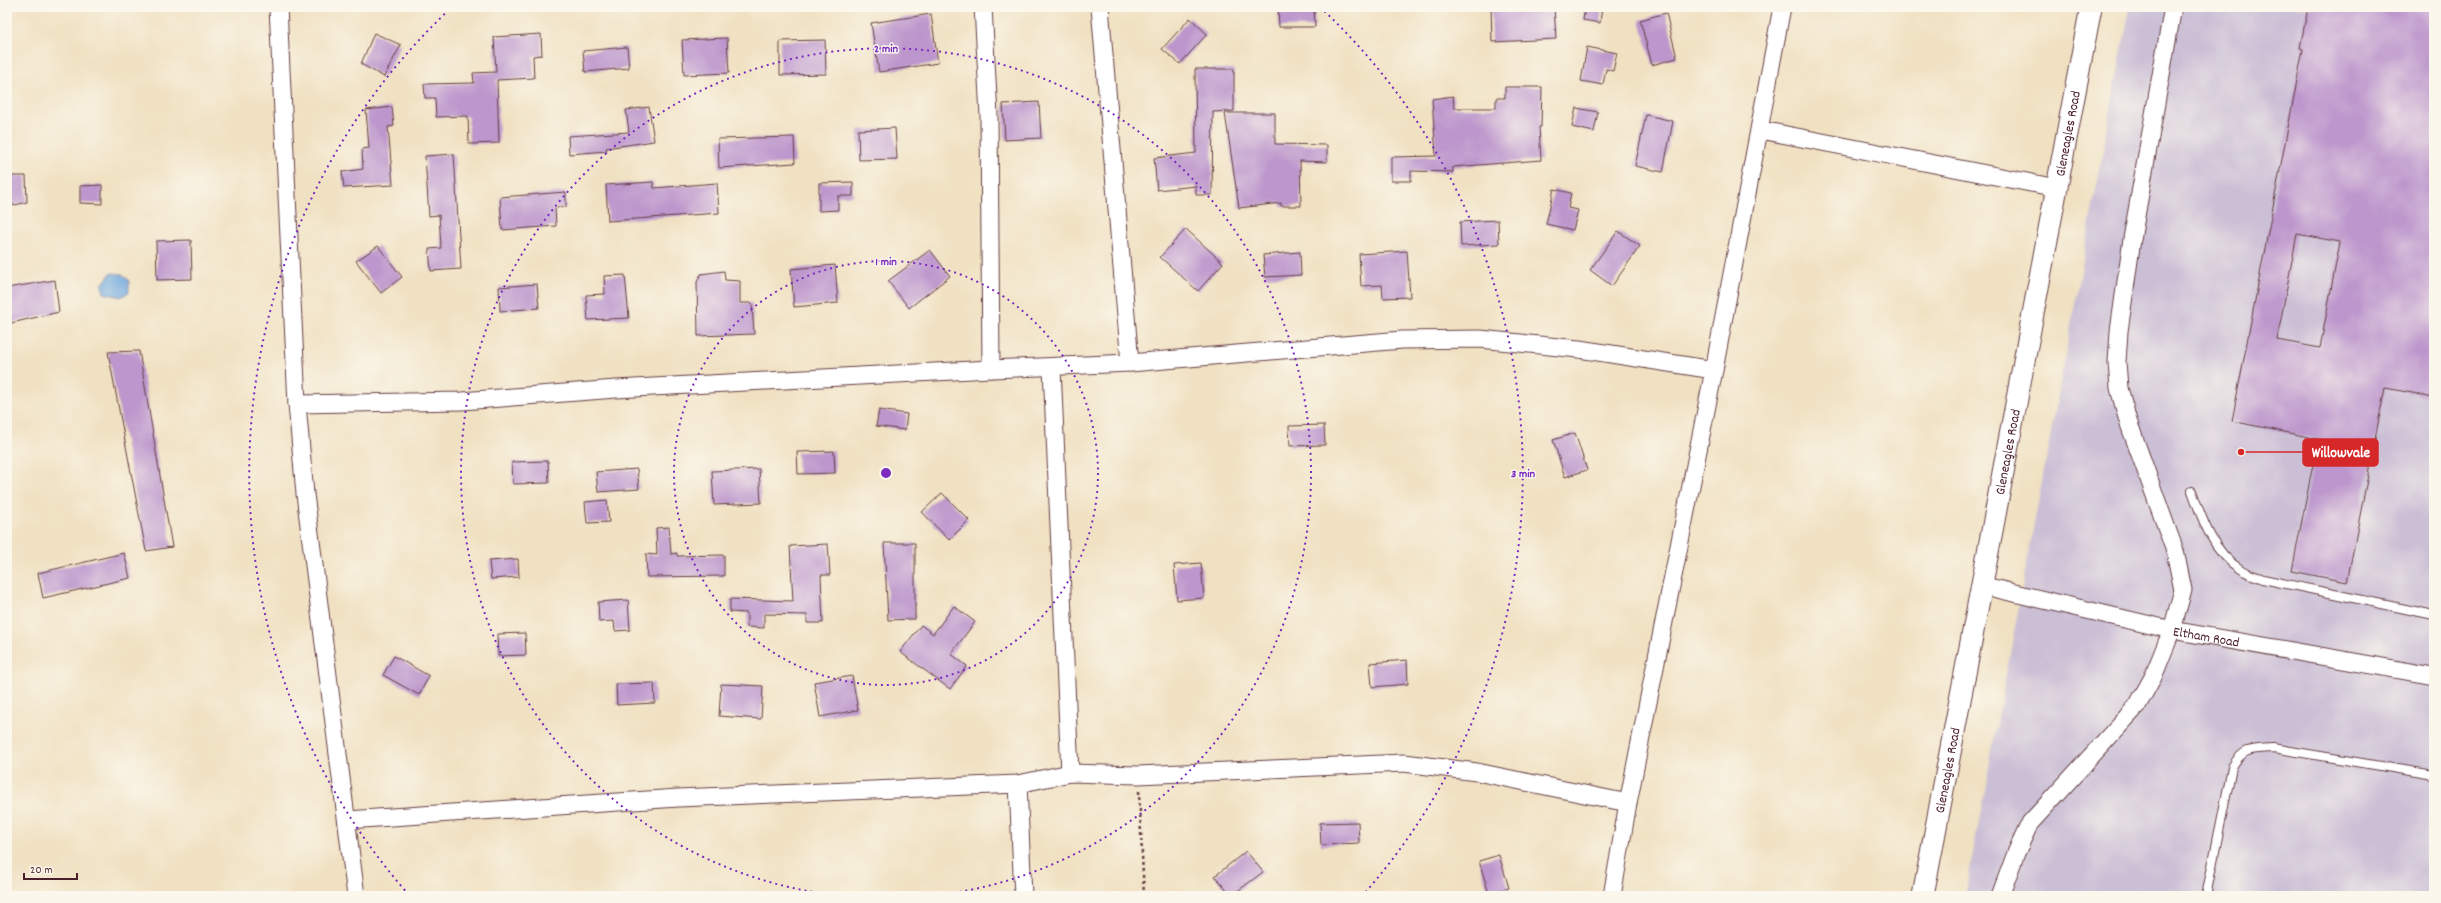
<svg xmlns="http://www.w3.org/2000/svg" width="2441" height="903" viewBox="0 0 2441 903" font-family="Dekko,sans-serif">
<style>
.industrial{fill:#cbbfd5}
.water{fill:#6ca6dc;stroke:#5b6284}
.building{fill:#bc96cc;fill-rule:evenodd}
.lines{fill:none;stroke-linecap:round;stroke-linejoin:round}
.service-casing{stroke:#633c42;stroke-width:10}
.minor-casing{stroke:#633c42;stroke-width:19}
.tertiary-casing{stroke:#633c42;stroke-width:23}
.path{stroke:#633c42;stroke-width:2.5;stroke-dasharray:3 3;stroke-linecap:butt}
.service{stroke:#fff;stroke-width:8}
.minor{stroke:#fff;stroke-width:17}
.tertiary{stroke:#fff;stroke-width:21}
.ring{fill:none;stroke:#7b2cbf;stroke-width:2;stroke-dasharray:2 4}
.labels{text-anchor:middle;stroke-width:3;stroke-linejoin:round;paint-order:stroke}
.street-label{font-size:14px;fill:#4a1f2b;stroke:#fbf7ec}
.centre{fill:#7b2cbf;stroke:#fbf7ec;stroke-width:2}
.ring-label{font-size:12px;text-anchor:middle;font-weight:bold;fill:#7b2cbf;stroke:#fbf7ec;stroke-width:3;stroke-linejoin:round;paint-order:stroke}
.leader{fill:none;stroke:#d62828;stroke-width:1.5}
.callout-dot{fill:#d62828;stroke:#fbf7ec;stroke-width:1.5}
.callout{fill:#d62828;stroke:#d62828;stroke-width:1.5}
.callout-label{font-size:15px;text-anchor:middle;font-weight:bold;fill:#fff}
</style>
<rect width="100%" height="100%" fill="#fbf7ec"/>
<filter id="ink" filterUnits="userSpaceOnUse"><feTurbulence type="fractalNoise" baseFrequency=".025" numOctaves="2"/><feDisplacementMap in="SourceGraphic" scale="8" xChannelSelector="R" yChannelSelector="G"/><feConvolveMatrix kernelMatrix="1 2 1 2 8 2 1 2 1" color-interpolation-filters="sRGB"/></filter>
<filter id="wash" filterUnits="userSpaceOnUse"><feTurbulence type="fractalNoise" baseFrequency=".012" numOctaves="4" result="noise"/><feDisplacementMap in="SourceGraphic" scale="16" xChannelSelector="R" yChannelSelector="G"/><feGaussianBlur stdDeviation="0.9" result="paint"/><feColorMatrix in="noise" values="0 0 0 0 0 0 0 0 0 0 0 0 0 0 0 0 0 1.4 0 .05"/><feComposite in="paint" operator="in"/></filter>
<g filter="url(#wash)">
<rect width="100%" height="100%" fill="#f0e1c2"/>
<!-- industrial -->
<path class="industrial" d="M2130,7H2434V896H1965Z"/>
<!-- water -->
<path class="water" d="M111,273L122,274L129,280V292L121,297L104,293L102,285Z"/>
<g id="blocks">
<!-- building -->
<g class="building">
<path d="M1278,7H1314L1315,27H1279Z"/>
<path d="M1491,7H1554L1556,39L1492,42Z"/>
<path d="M1585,7H1602L1600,23L1583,20Z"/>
<path d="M2308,7H2434V397L2385,388L2347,582L2292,571L2318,439L2232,421L2303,49L2300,48ZM2297,234L2340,242L2320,348L2277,340Z"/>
<path d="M1666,13L1677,58L1652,65L1640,20Z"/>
<path d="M931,14L938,63L879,72L871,23Z"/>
<path d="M1190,18L1207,34L1180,64L1162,49Z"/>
<path d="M374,33L401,45L384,77L361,64Z"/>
<path d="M541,34L542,55L533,56L534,78L497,80L499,143L469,144L468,116L436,117L435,98H425L424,84L474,83L473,73L496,72L494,37Z"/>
<path d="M727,38L729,73L684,75L682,40Z"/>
<path d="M825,40L826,74L780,75V41Z"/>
<path d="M627,47L629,68L585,72L583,51Z"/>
<path d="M1587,47L1617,53L1613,71L1606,69L1603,85L1581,81Z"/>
<path d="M1195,69H1234V111L1213,112L1212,195H1196V186L1157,190L1154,158L1196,153Z"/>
<path d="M1505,87H1542L1541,127H1539L1541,160L1453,167V172L1411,171V181H1391V157L1436,156L1432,99L1453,96L1454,108H1496V98H1505Z"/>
<path d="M1039,102L1041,138L1005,140L1003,104Z"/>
<path d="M392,107L394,126L388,127L393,185L344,188L342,172L363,169L362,149L369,148L366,110Z"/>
<path d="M649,107L654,141L606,148L607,151L569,154L568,136L629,132L626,110Z"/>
<path d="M1576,108L1598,112L1594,132L1572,127Z"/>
<path d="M1225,113H1275V144L1327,145V162L1300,161L1301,206H1281V203L1239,208Z"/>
<path d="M1646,115L1673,121L1663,172L1635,166Z"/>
<path d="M895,128L897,159L859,160L858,130Z"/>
<path d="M794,137L795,163L719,168L718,139Z"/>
<path d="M454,154L461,269L431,271L429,249L441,248L439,215L429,216L425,156Z"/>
<path d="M7,176H26L27,202L7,207Z"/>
<path d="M653,182L654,188L717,183L719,213L608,221L606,185Z"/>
<path d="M853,182V196H838V210L819,211V183Z"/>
<path d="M102,185V204L80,203V186Z"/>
<path d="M1554,189L1571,193L1568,208L1578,210L1573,230L1546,224Z"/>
<path d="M566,192V207L555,208L556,226L502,230L500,197Z"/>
<path d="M1498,220L1499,244L1461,246L1460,222Z"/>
<path d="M1186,229L1223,263L1198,291L1160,257Z"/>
<path d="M1618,231L1640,246L1612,286L1590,270Z"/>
<path d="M191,240L192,279L157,280L156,241Z"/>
<path d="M378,246L402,277L381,293L356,261Z"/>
<path d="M930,250L950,276L909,308L888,281Z"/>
<path d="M1407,251L1410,297L1383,298L1382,285L1361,286L1359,254Z"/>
<path d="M1300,252L1301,275L1265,277L1263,255Z"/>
<path d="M835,265L838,303L794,307L791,269Z"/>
<path d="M724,271L725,280L740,281V303H752L754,334L698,336L697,282L701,274Z"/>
<path d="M625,275L629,318L588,320L586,295L605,294L604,276Z"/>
<path d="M55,280L59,312L7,324V288Z"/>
<path d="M537,284L539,308L500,311L499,287Z"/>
<path d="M139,351L172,547L146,551L108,352Z"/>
<path d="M879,410L907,414L905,430L876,426Z"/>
<path d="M1324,425L1325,445L1290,446L1289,426Z"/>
<path d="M1575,433L1587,470L1565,477L1553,440Z"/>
<path d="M834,451L835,473L798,474L797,452Z"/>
<path d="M548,461L549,483L513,484L512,462Z"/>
<path d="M637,469L639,489L598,492L596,472Z"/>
<path d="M759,469L761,503L714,505L712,471Z"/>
<path d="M942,493L969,520L949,540L922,512Z"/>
<path d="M607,500L609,522L587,523L585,502Z"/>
<path d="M669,527L671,554L677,553V556L724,555V576L647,577L646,554L657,555L656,528Z"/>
<path d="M884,543H915V619L888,620Z"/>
<path d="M828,544L830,575H821L823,623H807V615L764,614V628L747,627V613L730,612V599L793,601L790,546Z"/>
<path d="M124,553L130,578L43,598L38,573Z"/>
<path d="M518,559L519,577L491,579L489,561Z"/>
<path d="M1201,563L1204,598L1177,600L1174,565Z"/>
<path d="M628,600L630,630L615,631L614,621L599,622L598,602Z"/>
<path d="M954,606L975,622L951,654L967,666L950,689L900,652L921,625L933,634Z"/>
<path d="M525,633L526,655L498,656L497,634Z"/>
<path d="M394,656L429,676L419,695L383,675Z"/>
<path d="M1407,660L1408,684L1372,687L1370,663Z"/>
<path d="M852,676L858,710L820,717L814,682Z"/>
<path d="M654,683L655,703L617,705L616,684Z"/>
<path d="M721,684L763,686L761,719L719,716Z"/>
<path d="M1358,822L1359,843L1321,845L1320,823Z"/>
<path d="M1246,851L1263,872L1231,896L1215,876Z"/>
<path d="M1499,855L1509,888L1489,894L1479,861Z"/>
</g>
</g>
</g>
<g filter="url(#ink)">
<use href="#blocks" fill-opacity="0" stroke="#633c42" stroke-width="1"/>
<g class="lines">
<defs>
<g id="service">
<path d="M2192,491C2202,519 2213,552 2240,569C2247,574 2256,576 2263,579L2434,615"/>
<path d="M2206,896L2232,767C2243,748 2251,749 2273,748L2434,775"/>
</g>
<g id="minor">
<path d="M278,7L297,404L305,494L356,896"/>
<path d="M983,7L989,115L991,369"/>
<path d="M1100,7L1130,363"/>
<path d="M1761,130L2057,188"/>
<path d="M1052,368L1070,773"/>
<path d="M297,404L462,401L616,389L991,369L1130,363L1402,340L1480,339L1579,349L1714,370"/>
<path id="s1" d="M1980,585L2172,630L2434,676"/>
<path d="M1018,784L1023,896"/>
<path d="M347,820L678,798L1018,784L1070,773L1138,775L1404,763L1477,772L1628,803"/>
<path d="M1612,896L1628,803L1714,370L1782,7"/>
<path d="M2000,896L2016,853L2030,823L2137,706L2153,677L2172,630L2183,590L2175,551L2128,421L2119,388L2117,362L2119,331L2132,239L2173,7"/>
</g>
<g id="tertiary">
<path id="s2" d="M1923,896L2091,7"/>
</g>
</defs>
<!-- service casing -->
<use href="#service" class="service-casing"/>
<!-- minor casing -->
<use href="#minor" class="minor-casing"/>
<!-- tertiary casing -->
<use href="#tertiary" class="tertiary-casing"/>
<!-- path -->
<path class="path" d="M1139,791L1144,896"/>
<!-- service -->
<use href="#service" class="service"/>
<!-- minor -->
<use href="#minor" class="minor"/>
<!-- tertiary -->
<use href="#tertiary" class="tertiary"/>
</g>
</g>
<!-- distance rings -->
<g class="ring">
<circle cx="886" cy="473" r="212"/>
<path d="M842 896A425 425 0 1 1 930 896"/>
<path d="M409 895A637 637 0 0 1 452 7M1320 7A637 637 0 0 1 1363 895"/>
</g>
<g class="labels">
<!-- street labels -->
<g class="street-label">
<text dy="5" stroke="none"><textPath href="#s2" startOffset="776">Gleneagles Road</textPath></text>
<text dy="5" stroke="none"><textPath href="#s2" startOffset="452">Gleneagles Road</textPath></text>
<text dy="5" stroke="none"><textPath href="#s1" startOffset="232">Eltham Road</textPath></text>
<text dy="5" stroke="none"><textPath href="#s2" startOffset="128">Gleneagles Road</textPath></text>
</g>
</g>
<circle cx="886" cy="473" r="6" class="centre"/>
<g class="ring-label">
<text x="886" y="52">2 min</text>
<text x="886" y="265">1 min</text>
<text x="1523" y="477">3 min</text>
</g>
<!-- callouts -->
<path class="leader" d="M2241 452L2303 452"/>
<circle class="callout-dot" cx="2241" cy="452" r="4"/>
<rect class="callout" x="2303" y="439" width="75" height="27" rx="4"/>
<g class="callout-label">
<text x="2341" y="457">Willowvale</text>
</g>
<!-- margin -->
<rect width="2441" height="903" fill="none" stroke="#fbf7ec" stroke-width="24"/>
<!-- scale -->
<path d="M24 873v6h53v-6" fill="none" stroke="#4a1f2b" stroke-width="2"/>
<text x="30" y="873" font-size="12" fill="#4a1f2b" stroke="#fbf7ec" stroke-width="3" paint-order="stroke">20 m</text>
</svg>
